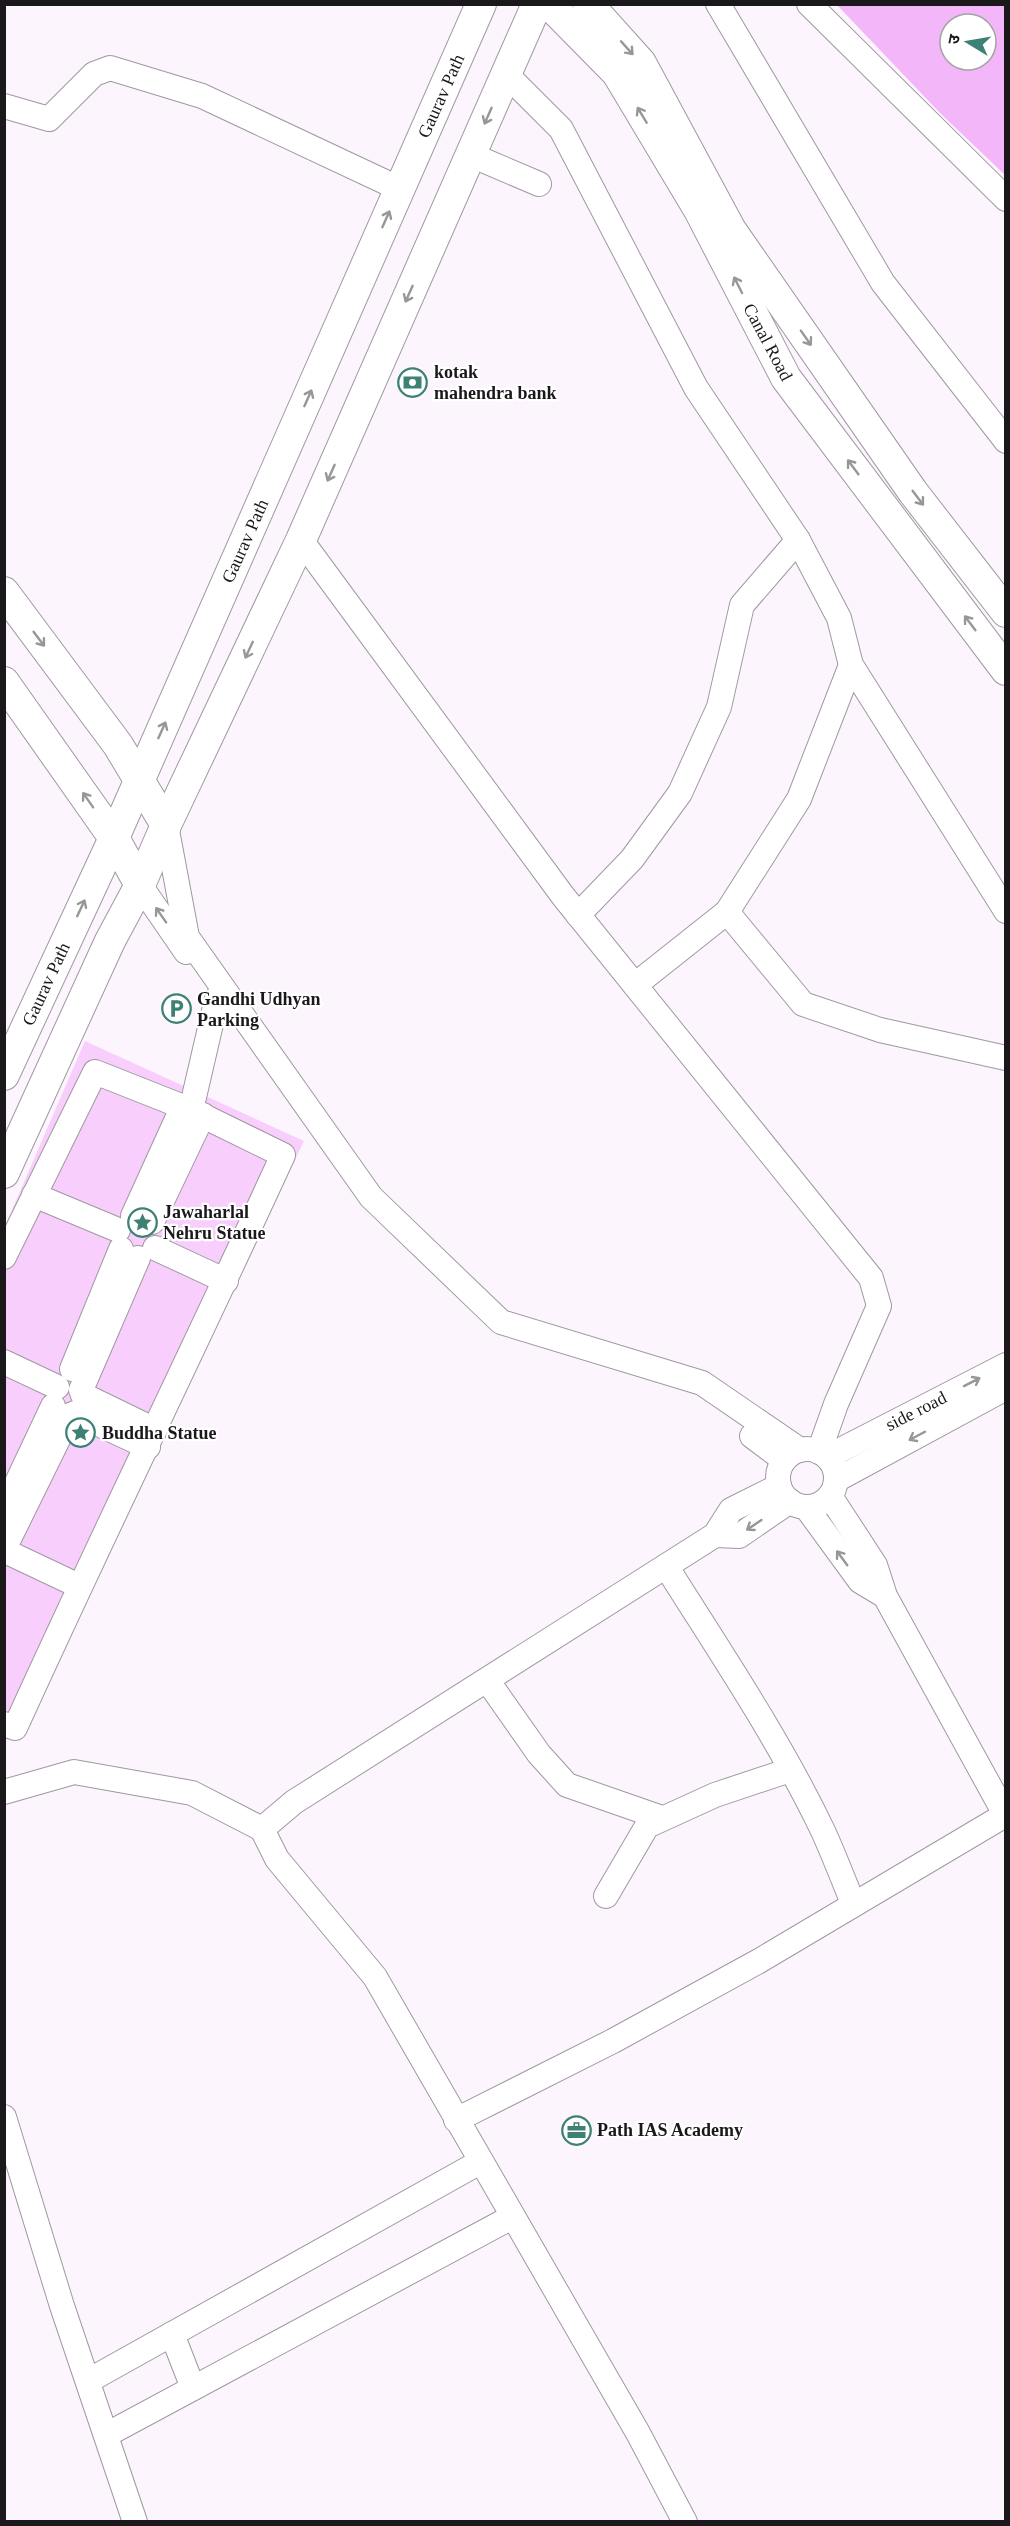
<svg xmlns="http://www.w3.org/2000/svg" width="1010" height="2526" viewBox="0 0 1010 2526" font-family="'Times New Roman','Noto Sans Devanagari',serif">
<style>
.green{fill:#f8cefd}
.water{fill:#f2b6f9;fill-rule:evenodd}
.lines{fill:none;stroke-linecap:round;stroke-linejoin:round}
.minor-casing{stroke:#9f98a0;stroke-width:26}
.major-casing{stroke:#9f98a0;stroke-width:32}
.minor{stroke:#fff;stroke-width:24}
.major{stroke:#fff;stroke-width:30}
.oneway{stroke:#989798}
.labels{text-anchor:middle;stroke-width:4.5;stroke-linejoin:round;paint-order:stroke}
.street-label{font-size:18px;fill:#1b181b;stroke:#fff}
.poi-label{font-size:18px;font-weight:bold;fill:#1b181b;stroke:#fff;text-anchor:start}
</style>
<rect width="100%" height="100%" fill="#fdf5fe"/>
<!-- green -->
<path class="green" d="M85,1041L304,1141L18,1740L5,1733V1226Z"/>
<!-- water -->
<path class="water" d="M837,5H1005V175L941,114ZM950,24H986V60H950Z"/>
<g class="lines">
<defs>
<g id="minor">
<path d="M718,4L883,283L1006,441"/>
<path d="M809,4L1006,199"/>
<path d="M506,74L561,129L696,388L798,540L839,618L851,665L1006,911"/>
<path d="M4,106L49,119L94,74L110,68L202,96L400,189"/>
<path d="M471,155L539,184"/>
<path d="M301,540L563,896L871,1278L879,1306L836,1404L819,1452"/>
<path d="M166,825L187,937L371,1197L501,1322L702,1383L800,1450"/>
<path d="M140,885L186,952"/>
<path d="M727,912L803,1004L880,1030L1006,1058"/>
<path d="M578,915L632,859L680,793L719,707L742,605L798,540"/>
<path d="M635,985L727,912L799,799L851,665"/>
<path d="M191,1110L217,998"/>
<path d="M34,1195L118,1230"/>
<path d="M133,1216L183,1106"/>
<path d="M152,1222L203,1115"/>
<path d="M155,1248L226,1281"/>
<path d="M4,1257L95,1072L191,1110L283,1155C195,1347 102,1536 15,1728L4,1724"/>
<path d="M4,1362L57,1387"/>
<path d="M72,1369L121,1249"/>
<path d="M81,1390L138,1258"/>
<path d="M83,1395L155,1430"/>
<path d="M75,1413L148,1447"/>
<path d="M752,1436L784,1460"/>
<circle cx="807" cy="1478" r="29"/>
<path d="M827,1457L1006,1365"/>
<path d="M836,1480L1006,1388"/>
<path d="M830,1496L875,1565L885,1596L1006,1816"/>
<path d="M806,1507L860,1581L885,1596"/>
<path d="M4,1510L53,1406"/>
<path d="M715,1535L739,1536L790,1501"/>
<path d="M7,1543L70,1415"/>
<path d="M7,1552L79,1586"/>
<path d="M666,1566C720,1652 779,1739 823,1831C834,1855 843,1879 853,1903"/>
<path d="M487,1680L539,1754L567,1785L662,1818"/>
<path d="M4,1792L74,1772L192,1793L262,1829L294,1802L715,1535L731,1510L779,1486"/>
<path d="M262,1829L277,1859L375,1977L638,2433L685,2522"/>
<path d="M606,1896L647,1826L715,1795L790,1770"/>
<path d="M4,2117L62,2306L135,2522"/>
<path d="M456,2120L613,2041L759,1961L1005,1815"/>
<path d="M172,2334L193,2388"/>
<path d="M88,2381L480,2162"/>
<path d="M106,2435L512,2217"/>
</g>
<g id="major">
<path d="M549,4L617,73L699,210L786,378L1006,670"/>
<path d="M588,4L641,63L731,230L913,492L1006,612"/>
<path d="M4,592L118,745L166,825"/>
<path d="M4,682L114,838L140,885"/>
<path d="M4,1075L114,838L481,4"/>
<path d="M4,1173L110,941L140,885L166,825L301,540L537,4"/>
</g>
</defs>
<!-- minor casing -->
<use href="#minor" class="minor-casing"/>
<!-- major casing -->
<use href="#major" class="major-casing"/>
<!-- minor -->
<use href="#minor" class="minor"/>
<!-- major -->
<use href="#major" class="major"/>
</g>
<!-- one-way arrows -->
<defs><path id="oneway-shaft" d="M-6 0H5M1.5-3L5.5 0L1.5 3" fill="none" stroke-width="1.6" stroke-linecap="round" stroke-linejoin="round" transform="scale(1.5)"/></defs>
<g class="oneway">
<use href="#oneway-shaft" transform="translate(627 48) rotate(48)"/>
<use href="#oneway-shaft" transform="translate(642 115) rotate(-121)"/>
<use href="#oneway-shaft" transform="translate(488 116) rotate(114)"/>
<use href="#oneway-shaft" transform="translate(386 219) rotate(-66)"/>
<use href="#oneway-shaft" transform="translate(738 285) rotate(-117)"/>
<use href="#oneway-shaft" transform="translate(409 294) rotate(114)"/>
<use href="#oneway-shaft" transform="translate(806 338) rotate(55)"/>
<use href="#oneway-shaft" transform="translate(308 398) rotate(-66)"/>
<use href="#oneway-shaft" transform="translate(853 467) rotate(-127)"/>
<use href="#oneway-shaft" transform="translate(331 473) rotate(114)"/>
<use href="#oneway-shaft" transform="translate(918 498) rotate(53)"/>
<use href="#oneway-shaft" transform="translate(970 623) rotate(-127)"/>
<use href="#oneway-shaft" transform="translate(39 639) rotate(53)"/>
<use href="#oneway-shaft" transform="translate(249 650) rotate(115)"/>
<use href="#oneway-shaft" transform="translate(162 730) rotate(-66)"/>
<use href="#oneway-shaft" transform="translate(88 800) rotate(-125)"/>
<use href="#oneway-shaft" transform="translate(81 908) rotate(-65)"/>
<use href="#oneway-shaft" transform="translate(161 915) rotate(-125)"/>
<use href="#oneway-shaft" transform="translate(972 1382) rotate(-27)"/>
<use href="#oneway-shaft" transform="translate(917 1436) rotate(152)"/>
<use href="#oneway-shaft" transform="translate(754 1525) rotate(146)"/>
<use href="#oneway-shaft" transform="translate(842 1558) rotate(-126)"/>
</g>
<!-- icons -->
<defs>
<symbol id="bank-ring" viewBox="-11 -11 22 22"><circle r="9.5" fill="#fff" stroke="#3d8174" stroke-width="1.5"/><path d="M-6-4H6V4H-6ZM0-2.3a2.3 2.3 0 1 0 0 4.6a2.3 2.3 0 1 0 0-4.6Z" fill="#3d8174"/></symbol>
<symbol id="parking-ring" viewBox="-11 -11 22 22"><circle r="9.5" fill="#fff" stroke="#3d8174" stroke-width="1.5"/><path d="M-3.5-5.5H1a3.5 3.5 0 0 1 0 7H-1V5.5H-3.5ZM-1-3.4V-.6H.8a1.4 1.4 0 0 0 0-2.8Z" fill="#3d8174"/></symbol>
<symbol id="sight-ring" viewBox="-11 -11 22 22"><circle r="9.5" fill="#fff" stroke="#3d8174" stroke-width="1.5"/><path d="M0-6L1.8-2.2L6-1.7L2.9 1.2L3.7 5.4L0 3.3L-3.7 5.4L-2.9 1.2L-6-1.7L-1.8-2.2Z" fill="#3d8174"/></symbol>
<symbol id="office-ring" viewBox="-11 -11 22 22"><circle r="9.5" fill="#fff" stroke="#3d8174" stroke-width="1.5"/><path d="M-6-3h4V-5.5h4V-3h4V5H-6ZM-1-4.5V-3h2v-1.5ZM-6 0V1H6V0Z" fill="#3d8174"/></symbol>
</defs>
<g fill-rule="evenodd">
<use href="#bank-ring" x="396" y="366" width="33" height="33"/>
<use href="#parking-ring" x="160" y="992" width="33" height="33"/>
<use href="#sight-ring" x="126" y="1206" width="33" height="33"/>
<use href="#sight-ring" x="64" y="1416" width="33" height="33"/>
<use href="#office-ring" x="560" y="2114" width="33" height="33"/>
</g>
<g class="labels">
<!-- street labels -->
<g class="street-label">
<text transform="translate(441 96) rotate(-66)" y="6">Gaurav Path</text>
<text transform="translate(768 342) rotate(62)" y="6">Canal Road</text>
<text transform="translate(245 541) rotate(-66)" y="6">Gaurav Path</text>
<text transform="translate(46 984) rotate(-65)" y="6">Gaurav Path</text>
<text transform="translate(916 1411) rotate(-27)" y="6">side road</text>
</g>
<!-- poi labels -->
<g class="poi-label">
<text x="434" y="378">kotak<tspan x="434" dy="21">mahendra bank</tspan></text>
<text x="197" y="1005">Gandhi Udhyan<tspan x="197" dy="21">Parking</tspan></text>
<text x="163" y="1218">Jawaharlal<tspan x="163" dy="21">Nehru Statue</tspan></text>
<text x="102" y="1439">Buddha Statue</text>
<text x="597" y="2136">Path IAS Academy</text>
</g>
</g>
<!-- border -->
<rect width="1010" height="2526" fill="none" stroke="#1b181b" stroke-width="12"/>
<!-- north arrow -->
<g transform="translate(968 42) rotate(281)"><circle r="28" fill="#ffffff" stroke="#a4a3a4" stroke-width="1.5"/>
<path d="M0-4.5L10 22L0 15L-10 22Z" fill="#3d8174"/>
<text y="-9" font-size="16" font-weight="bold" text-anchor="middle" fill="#1b181b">उ</text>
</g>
</svg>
